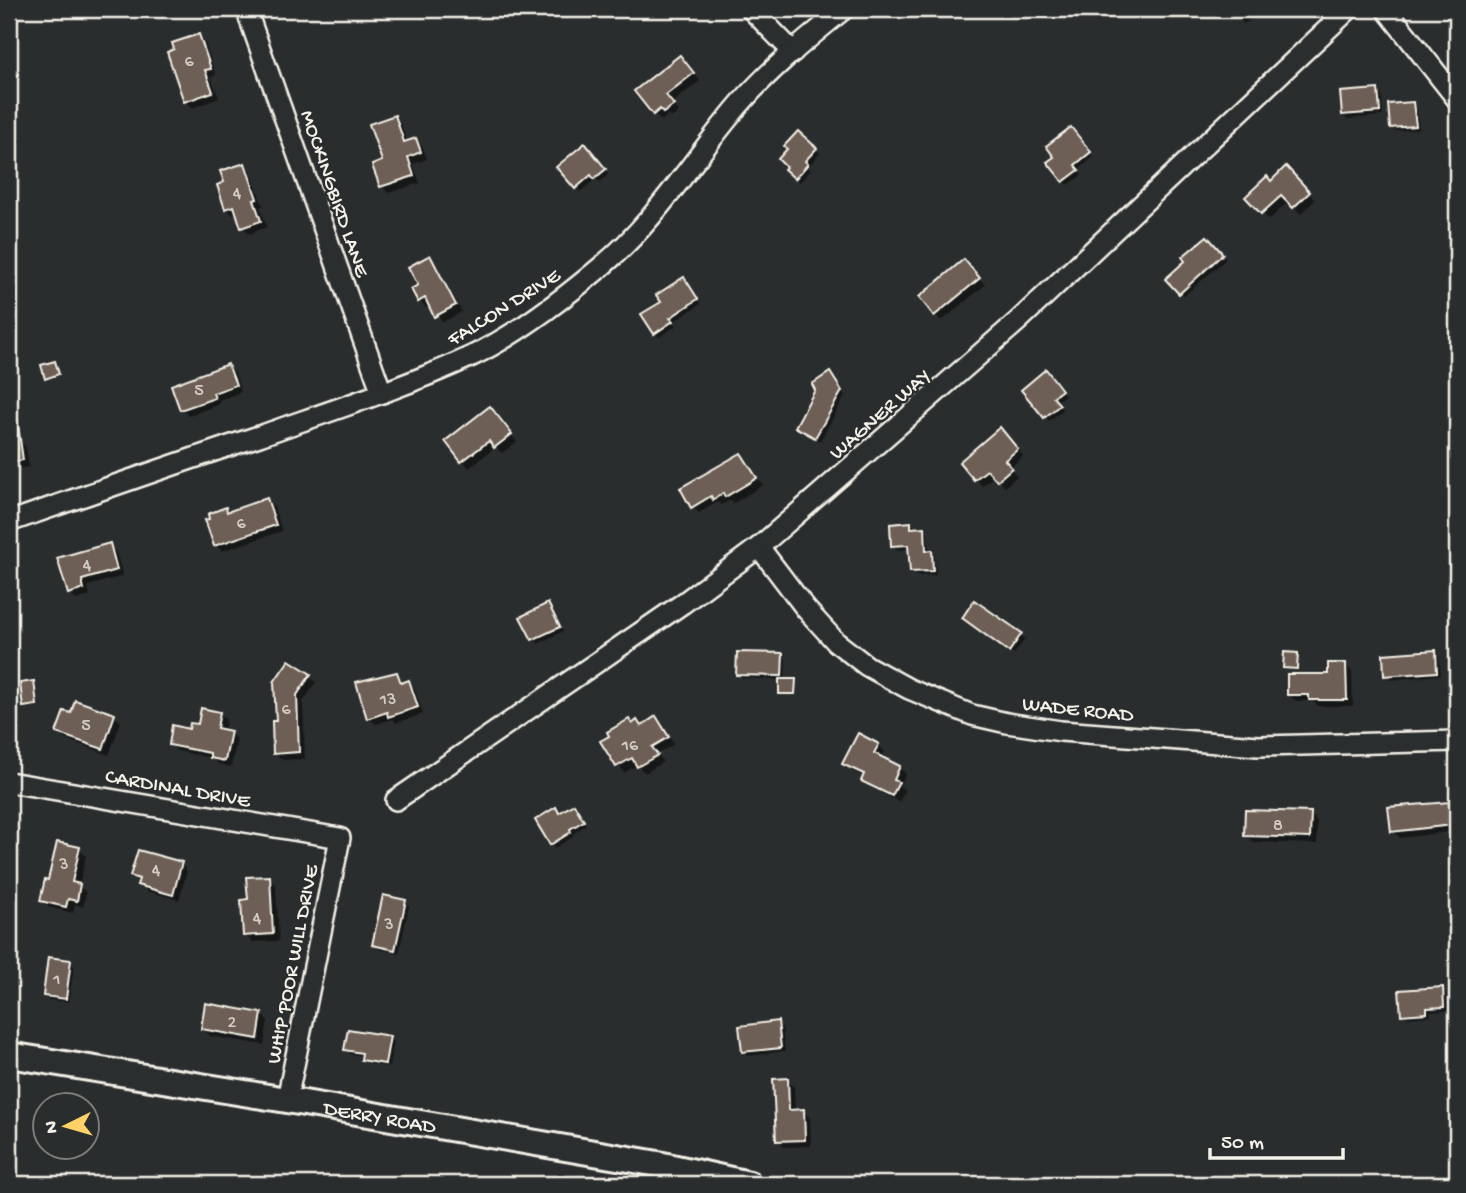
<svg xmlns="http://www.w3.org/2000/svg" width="1466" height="1193" viewBox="0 0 1466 1193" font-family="'Gochi Hand',sans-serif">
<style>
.shadow{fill:#0007}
.building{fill:#6d5e54;stroke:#f4f1e8;stroke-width:2}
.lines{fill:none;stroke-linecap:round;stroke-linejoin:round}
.minor-casing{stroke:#f4f1e8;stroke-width:24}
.major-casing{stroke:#f4f1e8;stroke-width:30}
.minor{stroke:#2a2d2e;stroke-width:19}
.major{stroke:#2a2d2e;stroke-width:24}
.labels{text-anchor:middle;stroke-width:5;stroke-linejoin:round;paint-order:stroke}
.number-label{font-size:18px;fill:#d2ccc3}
.street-label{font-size:21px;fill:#f4f1e8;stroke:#2a2d2e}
</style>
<rect width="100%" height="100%" fill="#2a2d2e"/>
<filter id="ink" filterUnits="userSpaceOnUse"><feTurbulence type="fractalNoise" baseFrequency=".0143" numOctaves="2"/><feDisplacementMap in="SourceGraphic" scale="14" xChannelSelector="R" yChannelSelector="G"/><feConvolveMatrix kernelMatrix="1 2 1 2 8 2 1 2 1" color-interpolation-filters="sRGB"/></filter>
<g filter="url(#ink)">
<!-- shadow -->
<g class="shadow">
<path d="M1232,9H1267L1244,24Z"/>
<path d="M199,36L205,43L216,75L211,77L219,98L192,108L185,101Z"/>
<path d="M687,64L700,81L672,103L679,112L671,118L668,115L661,121L637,92Z"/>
<path d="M1377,91L1382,95L1383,116L1347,119L1343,115Z"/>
<path d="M1413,103L1417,108L1419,129L1396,131L1391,127Z"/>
<path d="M395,117L401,124L408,143L416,140L423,147L427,159L413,164L420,183L388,193L382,186Z"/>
<path d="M798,133L820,153L808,167L811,170L800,182L786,169Z"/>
<path d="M1075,133L1094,157L1078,170L1082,175L1068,185L1050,163Z"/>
<path d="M589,150L609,174L600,182L596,179L580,192L576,188Z"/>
<path d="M244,165L251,172L263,206L260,207L267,227L249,234L243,227L238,213L233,215L226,208V184Z"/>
<path d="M1286,168L1315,200L1301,214L1289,201L1269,220L1247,197L1271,183Z"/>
<path d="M1207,238L1226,259L1184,296L1168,279L1188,261Z"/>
<path d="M429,258L436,264L462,312L443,322L430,305L426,308L419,301L420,286Z"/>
<path d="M971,268L985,285L942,321L935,315Z"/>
<path d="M688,284L701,304L673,322L676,326L659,337L655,333Z"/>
<path d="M228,366L235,373L241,392L219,400L220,404L188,416L182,409Z"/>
<path d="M830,375L845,396L820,441L797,426L817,390Z"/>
<path d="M1050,376L1065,395L1056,402L1063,410L1049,421L1024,390Z"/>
<path d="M496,415L517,442L502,453L496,447L469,468L448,441Z"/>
<path d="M1007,436L1023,456L1010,468L1017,476L1005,487L994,476L982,486L962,462Z"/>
<path d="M19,440L26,447L29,467L9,470V441Z"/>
<path d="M741,455L763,485L734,503L731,500L721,505L718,502L699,513L693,507Z"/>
<path d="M267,500L274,507L282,531L222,551L215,545L225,509L229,513Z"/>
<path d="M911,524L915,528L924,529L928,533L929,552L935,556L936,575L916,576L912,572L910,549L897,550L893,545Z"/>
<path d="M109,545L116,552L123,576L88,586L90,596L76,600L69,593Z"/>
<path d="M548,605L563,631L538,644L523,617Z"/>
<path d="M964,618L1021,635L1025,639L1014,654Z"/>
<path d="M1435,651L1439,656L1441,675L1390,680L1386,675Z"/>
<path d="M782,655L786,659L785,681L796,683V695H782L781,680L742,678L737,674Z"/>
<path d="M1346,665L1352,672L1353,706H1318L1313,701H1296L1289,694L1330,676Z"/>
<path d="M397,674L404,683L408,682L415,689L423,714L396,723L393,719L376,724L369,718Z"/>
<path d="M309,676L316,682L303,702L305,759L282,760L275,753L278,723Z"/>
<path d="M33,683L38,706L27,708L25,706Z"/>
<path d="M219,713L226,720L224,732L230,733L237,740L231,767L218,764L212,758L177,751L171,745Z"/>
<path d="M114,716L121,722L109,755L65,739L58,732Z"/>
<path d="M656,718L674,744L658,754L663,762L645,773L637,765L624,773L603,742L633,725L641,727Z"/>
<path d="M878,745L885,752L881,758L899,767L906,774L900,786L905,791L899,802L870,787L863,780L865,777L851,770L844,763Z"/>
<path d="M1449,804L1456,811L1457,831L1400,838L1393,831Z"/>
<path d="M555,809L561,814L577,811L586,825L573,834L574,836L555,848L551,844Z"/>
<path d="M1311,814L1317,821V844L1253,842L1246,835Z"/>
<path d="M79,849L86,856L79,886L86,893L83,907L75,904L73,913L48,907L41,901L50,883Z"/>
<path d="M181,864L187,871L179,900L146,891L132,876Z"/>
<path d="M269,878L276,885L279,941L252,942L245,935Z"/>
<path d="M405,902L409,906L399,953L378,949L374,945Z"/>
<path d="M70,961L74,966L69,1002L49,1000L45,996Z"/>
<path d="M1442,989L1446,993L1448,1011L1430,1012L1431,1016L1407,1018L1403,1014Z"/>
<path d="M262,1014L268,1021L264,1045L210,1036L203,1029Z"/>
<path d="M778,1023L782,1028L785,1051L748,1056L744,1051Z"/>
<path d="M389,1038L394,1042L389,1067L367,1063L363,1056L350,1054L346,1049Z"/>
<path d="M787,1080L794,1087L795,1111H803L810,1118L811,1146L784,1147L778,1140Z"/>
</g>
<!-- building -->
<g class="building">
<path d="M199,34L211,69L205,70L213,92L184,102L167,52L174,49L172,43Z"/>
<path d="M680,55L694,73L666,95L674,105L663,113L660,109L653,115L634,91Z"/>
<path d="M1378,89L1380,112L1342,115L1340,92Z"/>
<path d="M1413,102L1416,126L1390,128L1388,104Z"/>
<path d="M395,115L404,142L416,138L421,152L408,157L414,176L380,187L372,165L382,161L369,124Z"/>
<path d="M1071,127L1091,152L1075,165L1079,170L1063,182L1047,162L1054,157L1046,146Z"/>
<path d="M798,131L817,148L805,161L808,164L795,179L784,169L786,167L778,159L787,149L784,146Z"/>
<path d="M585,143L606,169L594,179L591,175L575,189L556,167Z"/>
<path d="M245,163L257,199L254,200L261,221L241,228L234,206L225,209L217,185L224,182L220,171Z"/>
<path d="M1286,166L1310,192L1293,208L1281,196L1261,214L1245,197L1267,176L1271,181Z"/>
<path d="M1207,236L1223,254L1179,294L1165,279L1185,261L1182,257Z"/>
<path d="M430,255L456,305L434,317L425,298L418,302L411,289L418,285L408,267Z"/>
<path d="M964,259L980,278L934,316L919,297Z"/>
<path d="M684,277L698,299L670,318L673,321L654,334L641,314L661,302L656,295Z"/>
<path d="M55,361L59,374L45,379L41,365Z"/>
<path d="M228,364L236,385L213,393L215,398L180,410L171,385Z"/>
<path d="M1046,369L1062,390L1053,397L1060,405L1044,418L1021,390Z"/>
<path d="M830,372L842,391L815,438L795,427L815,390L812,384Z"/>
<path d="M490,406L512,434L494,448L489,441L461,462L445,441Z"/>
<path d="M17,418L23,460L9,463V419Z"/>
<path d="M1000,427L1018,449L1005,460L1012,468L997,481L987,470L974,480L959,462Z"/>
<path d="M741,453L757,478L725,497L723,493L713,500L711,496L691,508L680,488Z"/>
<path d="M267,498L276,525L214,546L205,520L209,519L208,514L226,507L227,512Z"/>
<path d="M911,522V528L925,527L926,551L932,550L933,571L910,572L908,545L891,546L890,524Z"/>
<path d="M110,543L117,570L82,580L84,589L68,594L57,558Z"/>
<path d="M974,600L1022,633L1009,652L962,618Z"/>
<path d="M548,603L560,627L532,640L520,617Z"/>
<path d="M1436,650L1437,672L1384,676L1383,654Z"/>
<path d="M737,652L783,653L782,676L736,675Z"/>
<path d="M1284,652L1298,653L1297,669L1283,668Z"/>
<path d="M289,660L311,674L297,695L299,752L273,754L272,721H276L274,682Z"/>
<path d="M1328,663H1346L1347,700H1309V695H1287V674H1328Z"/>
<path d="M397,672L401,683L409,680L418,707L388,717L387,712L367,719L356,682Z"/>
<path d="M779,679H796L795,694H779Z"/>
<path d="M34,681L37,705L23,707L20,683Z"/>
<path d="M75,700L115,714L103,749L56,733L64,711L71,713Z"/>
<path d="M201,708L220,712L217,728L231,731L225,761L210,758V753L169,745L172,725L189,729L190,723L198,724Z"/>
<path d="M656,716L669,737L652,747L658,755L637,767L632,758L616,767L600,741L609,736L607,732L629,719L632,724L637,720L641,726Z"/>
<path d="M858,733L879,744L874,753L900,766L894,780L899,782L892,796L861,781L864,774L842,764Z"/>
<path d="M1450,802L1452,825L1391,832L1388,807Z"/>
<path d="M574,804L584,821L570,829L571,832L550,845L535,820L556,807L559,813Z"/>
<path d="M1245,810L1311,812L1310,838L1244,836Z"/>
<path d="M57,842L80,847L72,882L80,884L77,901L68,899L66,907L40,901L45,879L48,880Z"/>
<path d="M138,850L182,862L173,895L137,885L139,879L130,876Z"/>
<path d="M270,876L273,934L243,936L241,900L248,899L246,877Z"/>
<path d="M383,895L406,900L395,950L372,945Z"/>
<path d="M48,957L71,960L66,999L43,996Z"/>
<path d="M1443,987L1444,1007L1427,1008V1013L1401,1015L1399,990Z"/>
<path d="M205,1003L262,1013L258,1039L201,1029Z"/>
<path d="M778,1021L781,1048L742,1052L739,1026Z"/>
<path d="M348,1029L390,1036L385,1064L361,1060L362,1053L344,1050Z"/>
<path d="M788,1078L789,1110L804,1109L805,1140L776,1141L773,1079Z"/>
</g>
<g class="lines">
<defs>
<g id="minor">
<path d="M246,9L382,393"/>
<path d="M751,9L793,52"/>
<path d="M1386,9L1457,99"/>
<path d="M9,522C92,493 175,464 259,436C330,411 403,388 472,356C518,334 563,299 602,266C656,221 693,159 739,105C770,69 807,39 844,9"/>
<path d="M759,547L806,609L836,642L867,666L909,689L972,715L1007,723L1061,731L1258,746L1457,741"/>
<path d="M9,782L340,838L287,1100"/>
<path d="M396,800L682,604L759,547L1018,321L1349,9"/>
</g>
<g id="major">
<path id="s1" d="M9,1055L287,1100L658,1164L749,1184"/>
</g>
</defs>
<!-- minor casing -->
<use href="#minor" class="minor-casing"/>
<!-- major casing -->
<use href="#major" class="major-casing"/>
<!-- minor -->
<use href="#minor" class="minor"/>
<!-- major -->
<use href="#major" class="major"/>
</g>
</g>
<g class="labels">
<!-- number labels -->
<g class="number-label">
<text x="189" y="66">6</text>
<text x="237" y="198">4</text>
<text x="199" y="395">5</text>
<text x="241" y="528">6</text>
<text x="87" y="570">4</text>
<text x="388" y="704">13</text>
<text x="286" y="714">6</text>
<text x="86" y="730">5</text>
<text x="630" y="750">16</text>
<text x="1278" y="830">8</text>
<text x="64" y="869">3</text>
<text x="156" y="875">4</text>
<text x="257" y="923">4</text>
<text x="389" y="929">3</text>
<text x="57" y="984">1</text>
<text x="232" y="1027">2</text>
</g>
<!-- street labels -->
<g class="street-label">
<text transform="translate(336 193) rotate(71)" y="7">MOCKINGBIRD LANE</text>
<text transform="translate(503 306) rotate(-32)" y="7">FALCON DRIVE</text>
<text transform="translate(879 413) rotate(-41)" y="7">WAGNER WAY</text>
<text transform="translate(1078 708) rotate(6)" y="7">WADE ROAD</text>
<text transform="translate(178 787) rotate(10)" y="7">CARDINAL DRIVE</text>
<text transform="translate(291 964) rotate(-79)" y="7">WHIP POOR WILL DRIVE</text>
<text dy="7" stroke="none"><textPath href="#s1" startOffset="376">DERRY ROAD</textPath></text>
</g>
</g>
<!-- margin -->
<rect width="1466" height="1193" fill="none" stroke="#2a2d2e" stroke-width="35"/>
<rect x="18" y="18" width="1431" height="1158" fill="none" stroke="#f4f1e8" stroke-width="2.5" filter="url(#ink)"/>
<!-- north arrow -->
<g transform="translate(66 1126) rotate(265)"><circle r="33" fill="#2a2d2e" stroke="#7b7b78" stroke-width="2"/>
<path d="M0-5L12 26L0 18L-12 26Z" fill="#ffd166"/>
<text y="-10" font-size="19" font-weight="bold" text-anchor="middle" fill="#f4f1e8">N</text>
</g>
<!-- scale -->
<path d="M1210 1148v10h133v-10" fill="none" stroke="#f4f1e8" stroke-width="3.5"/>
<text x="1221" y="1148" font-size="21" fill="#f4f1e8" stroke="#2a2d2e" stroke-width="5" paint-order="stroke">50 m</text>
</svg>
